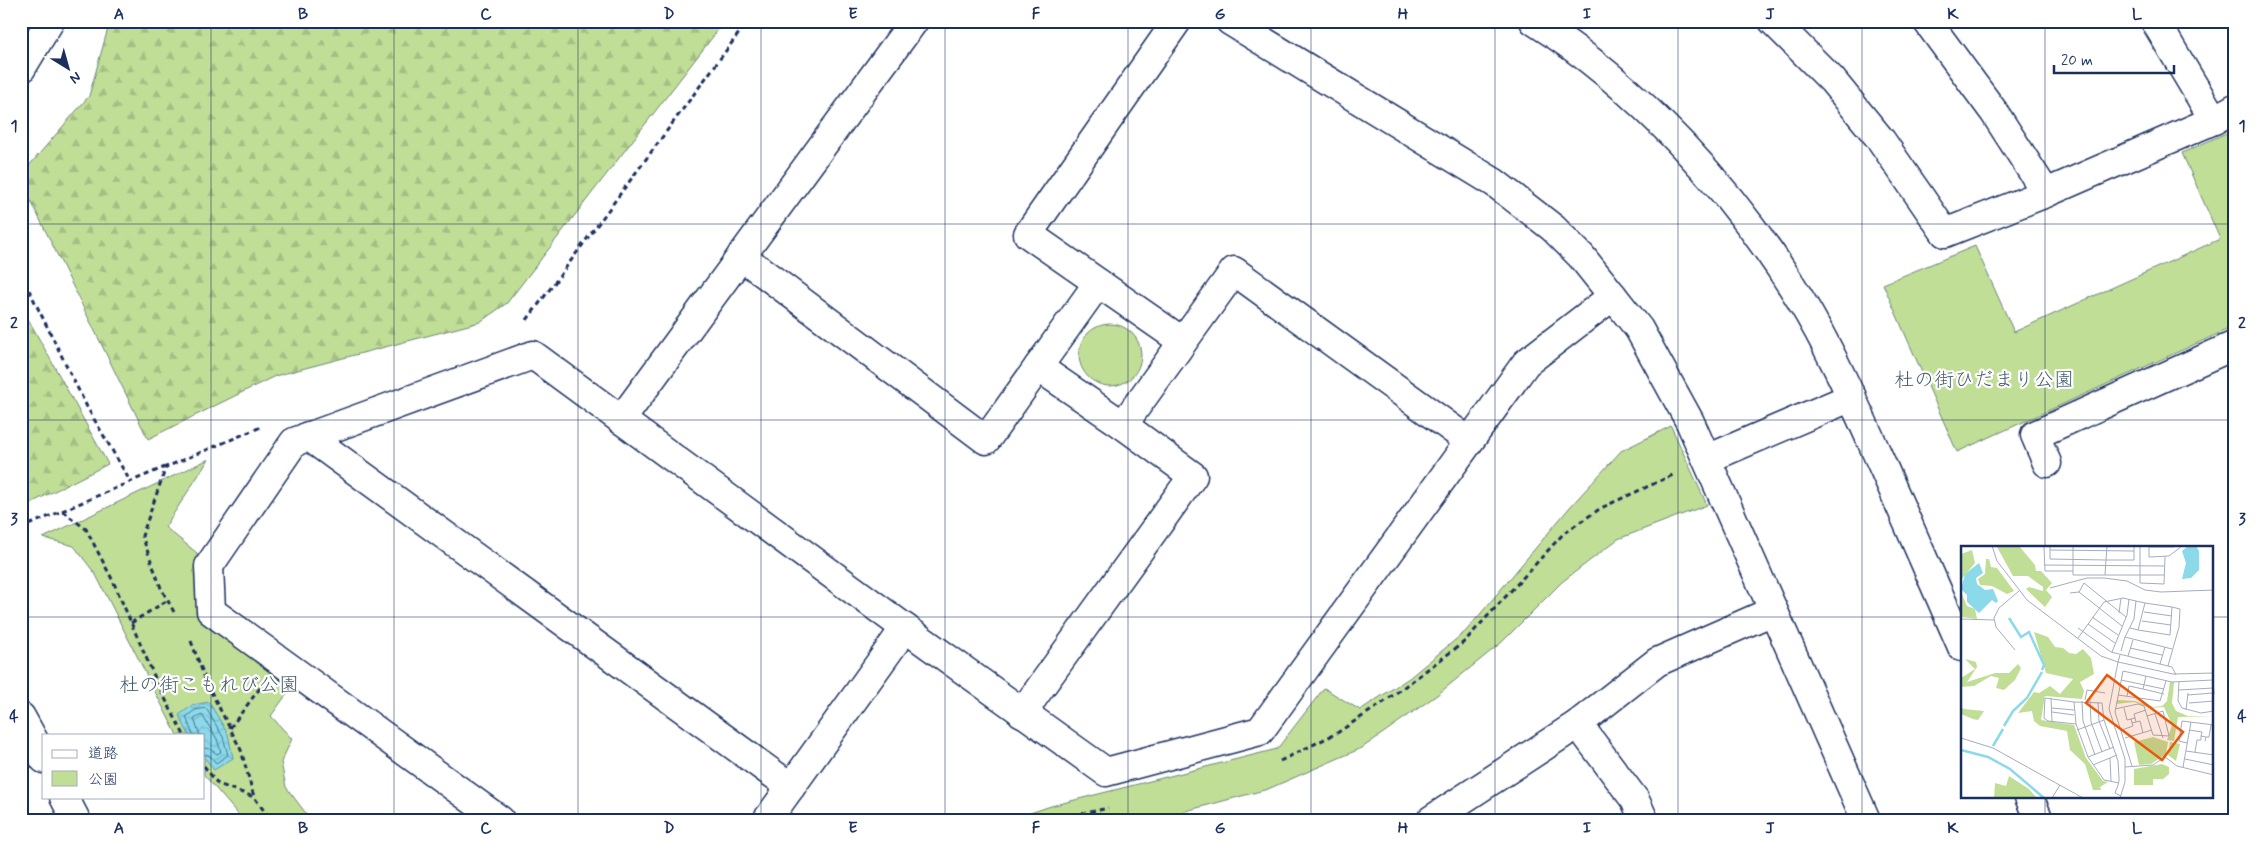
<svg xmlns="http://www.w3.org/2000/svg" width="2256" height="841" viewBox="0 0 2256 841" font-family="Mynerve,'Klee One',sans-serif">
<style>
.green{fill:#c0de96;stroke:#6e867a}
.forest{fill:url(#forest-firs);stroke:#6e867a}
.water{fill:url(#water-waves);stroke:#5e95b1}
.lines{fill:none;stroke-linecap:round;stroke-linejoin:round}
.shore{stroke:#487396;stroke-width:1}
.street-casing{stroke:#1b2f5e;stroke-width:31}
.secondary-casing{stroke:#1b2f5e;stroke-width:31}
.path{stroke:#1b2f5e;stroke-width:3;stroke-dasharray:5 4;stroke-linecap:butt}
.street{stroke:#fff;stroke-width:28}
.secondary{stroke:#fff;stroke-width:28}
.grid{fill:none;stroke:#1b2f5e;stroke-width:1;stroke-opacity:0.55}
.labels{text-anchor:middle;stroke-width:4.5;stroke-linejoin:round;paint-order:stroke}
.park-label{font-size:20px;fill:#445b6c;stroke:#fff}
.inset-river{fill:none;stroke:#8bd9e9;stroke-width:2.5}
.inset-road{fill:none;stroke:#a4acbf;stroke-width:1}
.view{fill:#e8590c;fill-opacity:0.15;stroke:#e8590c;stroke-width:2.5}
.inset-edge{fill:none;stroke:#1b2f5e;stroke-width:2.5}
.neatline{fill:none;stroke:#1b2f5e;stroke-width:2}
.grid-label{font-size:16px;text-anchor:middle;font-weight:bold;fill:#1b2f5e}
</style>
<defs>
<pattern id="forest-firs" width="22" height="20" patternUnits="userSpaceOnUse" patternTransform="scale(1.25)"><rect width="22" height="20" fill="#c0de96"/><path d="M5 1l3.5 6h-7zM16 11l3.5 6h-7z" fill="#a4bf84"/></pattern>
<pattern id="water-waves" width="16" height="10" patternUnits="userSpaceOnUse" patternTransform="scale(1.25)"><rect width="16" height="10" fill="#8bd9e9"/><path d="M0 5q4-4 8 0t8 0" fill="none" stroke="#77bbca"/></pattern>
</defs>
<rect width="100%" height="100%" fill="#fff"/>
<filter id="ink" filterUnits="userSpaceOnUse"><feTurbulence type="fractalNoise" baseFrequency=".02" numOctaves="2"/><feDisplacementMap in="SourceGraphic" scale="10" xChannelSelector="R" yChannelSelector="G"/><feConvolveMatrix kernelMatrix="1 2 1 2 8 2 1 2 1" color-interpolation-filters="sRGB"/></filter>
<g filter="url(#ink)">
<!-- green -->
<g class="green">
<path d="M2235,129V326L1957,452L1883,284L1975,246L2014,332L2220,239L2182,153Z"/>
<circle cx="1110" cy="355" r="31"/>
<path d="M1671,426L1707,505L1618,539L1562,582L1502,642L1437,695L1362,748L1268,789L1152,820H1009L1051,806L1277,749L1324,688L1360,710L1409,678L1466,631L1570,507L1621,451Z"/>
<path d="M209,459L165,527L197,553L198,615L294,684L271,716L292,739L281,762L286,787L311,820H243L204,775V735H177L96,575L74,546L43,538Z"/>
</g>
<!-- forest -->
<g class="forest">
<path d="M110,21H725L507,303L480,322L275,376L148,439L21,181V175L89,96Z"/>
<path d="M21,306L108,464L21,508Z"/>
</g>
<!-- water -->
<path class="water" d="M209,702L228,734L233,758L214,770L204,757V735H189L179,715L193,705Z"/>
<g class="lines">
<!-- shore -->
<g class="shore">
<path d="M193,735L186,717L195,710L206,708L223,737L228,755L216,763L209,755H204"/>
<path d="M200,735L194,719L202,715L217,739L221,752L217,754L210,749L204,748"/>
</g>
<defs>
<g id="street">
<path d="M1177,21L1028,234L1182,341"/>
<path d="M1230,21L1495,183L1553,228L1581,256L1613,296L1639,329L1690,422L1866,820"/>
<path d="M1773,21L1832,80L1881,140L1945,233L2046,193L2214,120L2235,108"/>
<path d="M1927,21L1994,112L2046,193"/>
<path d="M2155,21L2214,120"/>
<path d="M21,69L50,21"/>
<path d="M741,256L986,440L1098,283"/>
<path d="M621,420L914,21"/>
<path d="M1123,425L1234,271L1469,441"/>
<path d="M308,436L791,787"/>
<path d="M1707,459L1852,397"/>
<path d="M2047,463L2035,435L2235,345"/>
<path d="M1022,713L1193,476L1123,425L1038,367"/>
<path d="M21,717L44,759"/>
<path d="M1578,724L1635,800L1644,820"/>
<path d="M64,797L76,820"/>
<path d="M500,820L211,611L209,566L294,442L533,355L905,628L1106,772L1260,731L1526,363L1613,296"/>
<path d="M767,820L905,628"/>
<path d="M1431,820L1578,724L1657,662L1773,611"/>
</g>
<g id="secondary">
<path d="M1534,21C1639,87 1735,192 1800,299C1833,353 1858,412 1884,469C1910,528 1936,588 1962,647"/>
<path d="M2029,797L2039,820"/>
</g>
</defs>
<!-- street casing -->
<use href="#street" class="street-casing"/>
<!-- secondary casing -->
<use href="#secondary" class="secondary-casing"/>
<!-- path -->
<g class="path">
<path d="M21,274L87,407L130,481"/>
<path d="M527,320L748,21"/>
<path d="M62,511L165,467"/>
<path d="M21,528L62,511L86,529L113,581L158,685L184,735"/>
<path d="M174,612L161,588L142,536L166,467L261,427"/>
<path d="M131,623L168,600"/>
<path d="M191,641L207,684L241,750L254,797"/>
<path d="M230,728L260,688"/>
<path d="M1280,761L1337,733L1384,702L1464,642L1564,533L1601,508L1675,474"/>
<path d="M204,766L218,784L254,797L271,820"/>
<path d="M1055,820L1108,808"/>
</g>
<!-- street -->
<use href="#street" class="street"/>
<!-- secondary -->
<use href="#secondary" class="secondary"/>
</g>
</g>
<!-- grid -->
<path class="grid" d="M211,21V820M394,21V820M578,21V820M761,21V820M945,21V820M1128,21V820M1311,21V820M1495,21V820M1678,21V820M1862,21V820M2045,21V547M21,224H2235M21,420H2235M21,617H1962M2212,617H2235M2045,797V820"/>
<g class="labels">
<!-- park labels -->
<g class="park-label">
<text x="1984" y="386">杜の街ひだまり公園</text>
<text x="209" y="691">杜の街こもれび公園</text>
</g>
</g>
<!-- overview -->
<g transform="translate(1961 546)">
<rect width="252" height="252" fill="#fff"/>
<path d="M209,136H213L211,157L215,165L227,170H252L217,171L213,195L206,194L211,179L203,161L189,162L173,156L155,158L156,154L174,155L192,161L201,160L206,155Z" fill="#c0de96"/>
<path d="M58,0L74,19L75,25H80L91,37L85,44L91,51L84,61L65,43L68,41L82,45V41L67,30H52L36,1ZM11,4L14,17L0,34V8ZM25,13H28L30,21L36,22L53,45L46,48L31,40L19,39L17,33L24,28ZM0,46L6,60L14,63L16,73L0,71ZM73,86L87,91L94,101L102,102L108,107L115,108L122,103L130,112L133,128L119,136L123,145L121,153L84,150L80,174L113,179L125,212L142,235L147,236L139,241L140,244H132L124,218L109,204L106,185L79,180L73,175L71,165L57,167L73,146L78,147L89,140L99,148L112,133L85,127ZM4,113L15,116L16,121L6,136L34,127H48L57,118L60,122L54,134L43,144L35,142L38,132L30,130L13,140L0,141V132L14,123ZM0,161L3,163L23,165L17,174L12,173L0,168ZM192,191L207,196L205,208L190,218L178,219L173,196ZM209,196L219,198L215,215L207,209ZM48,230L68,243L76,252H33L34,237L45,240Z" fill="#c0de96"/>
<path d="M201,218L208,221V228L202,233H192V239H173V223Z" fill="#c0de96"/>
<path d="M227,0H235L238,5V24L230,32L221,33L225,17L221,5ZM18,17L22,27L15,32L16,38L24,44L32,43L37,55L35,57L31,54L18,67L6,56V49L0,43L4,28Z" fill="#8bd9e9"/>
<path class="inset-river" d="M48,72L60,91L68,86L83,119L81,124M43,180L52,165L66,152L81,126M32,200L42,183M0,204L27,211L49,223L83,252"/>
<path class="inset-road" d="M31,0L36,15L66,54L140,110L157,116L159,109M83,0L84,25H112M89,0V13L144,14H173V0M112,0V29H203M179,0V20M188,0V11L208,10L221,0M188,1H213M89,4L173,5M83,19L203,20M179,20V37L203,38L204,11M144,29L146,0M89,42L126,32H143L166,35L184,44L200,46L253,44M118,46L161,80M109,47L118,46L123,37L165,71M183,66L211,70M158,67L160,52M131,71L157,89M0,73L33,74M181,75L210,79M127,78L154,97M117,82L150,106L211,121L215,129M177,84L209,89L211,61L184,57M164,91L211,103M117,92L143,56L162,52L175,55M169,102L201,109M54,104L35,81L33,72L38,62L58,45M160,105L164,91L173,73L175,55L184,57L177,84L169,82M151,106L166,69L168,53M167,110L172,94M199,118L204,101M207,120L218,81L219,63L211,61M185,130L182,143L203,148M160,134L203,143M218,136L217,155L221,162L240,167L253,165M218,144L252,142M157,149L199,155L205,135M227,149L252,147M166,150L168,140L182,143M90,152L91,176M124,154L126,144L144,147M129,154L130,176L141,206M121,155L122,175L134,209M113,156L84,152L83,172L87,175L115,178M137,156L138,175L149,203M228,157L253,155M91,162L113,164M163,162L166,174L170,173L171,177M154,163L177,158L183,160L192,189L208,190L202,165L186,170M225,164L227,147M91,166L113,169M194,168L202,192M174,172L175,176L179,175L182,187M170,173L174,172L173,168L185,164M116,184L143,174M161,184L172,180L171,177L175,176M228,184L241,186L240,190L245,191M0,192L32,202L122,252M164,192L191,184M244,195L245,191H248L250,179M226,197L218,195L221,175L253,179M225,205L253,209M234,206L236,194H240V190M127,211L153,201M149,212L150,235M224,213L253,219M132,219L156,209M171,220L154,166L162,125L211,136L252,134L253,148M164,221L192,219L204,211L216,220L253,229M222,221L230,176M158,237L143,234L127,211L115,178L113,156L141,157L143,174L157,215L158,232V235L157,239L154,247L160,250M91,252L99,239M159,252L164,236V213L148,163L157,116L212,128L253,127"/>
<path class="view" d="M146,129L222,186L201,214L125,157Z"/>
<rect width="252" height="252" class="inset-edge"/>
</g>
<!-- margin -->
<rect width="2256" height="841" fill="none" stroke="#fff" stroke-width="55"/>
<!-- legend -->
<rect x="42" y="734" width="162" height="65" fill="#ffffff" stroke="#a4acbf"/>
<rect x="52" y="750" width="25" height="8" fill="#ffffff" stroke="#a4acbf"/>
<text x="88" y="758" font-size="15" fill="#1b2f5e">道路</text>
<rect x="52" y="771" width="25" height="15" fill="#c0de96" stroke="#a4acbf"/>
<text x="88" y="784" font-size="15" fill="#1b2f5e">公園</text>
<!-- north arrow -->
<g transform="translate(68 68) rotate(143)" stroke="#ffffff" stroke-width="4" paint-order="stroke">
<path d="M0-4L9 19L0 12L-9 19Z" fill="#1b2f5e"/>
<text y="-8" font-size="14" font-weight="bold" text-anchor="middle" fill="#1b2f5e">N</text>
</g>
<!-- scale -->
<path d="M2054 65v8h120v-8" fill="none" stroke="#1b2f5e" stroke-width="2.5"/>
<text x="2061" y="65" font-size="15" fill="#1b2f5e" stroke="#ffffff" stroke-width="4" paint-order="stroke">20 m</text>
<rect x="28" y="28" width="2200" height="786" class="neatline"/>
<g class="grid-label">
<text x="119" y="19">A</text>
<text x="303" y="19">B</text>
<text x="486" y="19">C</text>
<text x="669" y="19">D</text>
<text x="853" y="19">E</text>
<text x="1036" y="19">F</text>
<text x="1220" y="19">G</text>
<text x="1403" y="19">H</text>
<text x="1587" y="19">I</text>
<text x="1770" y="19">J</text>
<text x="1953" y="19">K</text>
<text x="2137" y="19">L</text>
<text x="14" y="131">1</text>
<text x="2242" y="131">1</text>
<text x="14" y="328">2</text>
<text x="2242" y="328">2</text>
<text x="14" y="524">3</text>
<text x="2242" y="524">3</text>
<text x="14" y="721">4</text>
<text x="2242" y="721">4</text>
<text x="119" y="833">A</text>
<text x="303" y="833">B</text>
<text x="486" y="833">C</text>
<text x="669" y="833">D</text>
<text x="853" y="833">E</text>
<text x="1036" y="833">F</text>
<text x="1220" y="833">G</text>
<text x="1403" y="833">H</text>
<text x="1587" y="833">I</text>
<text x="1770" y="833">J</text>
<text x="1953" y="833">K</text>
<text x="2137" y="833">L</text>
</g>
</svg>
